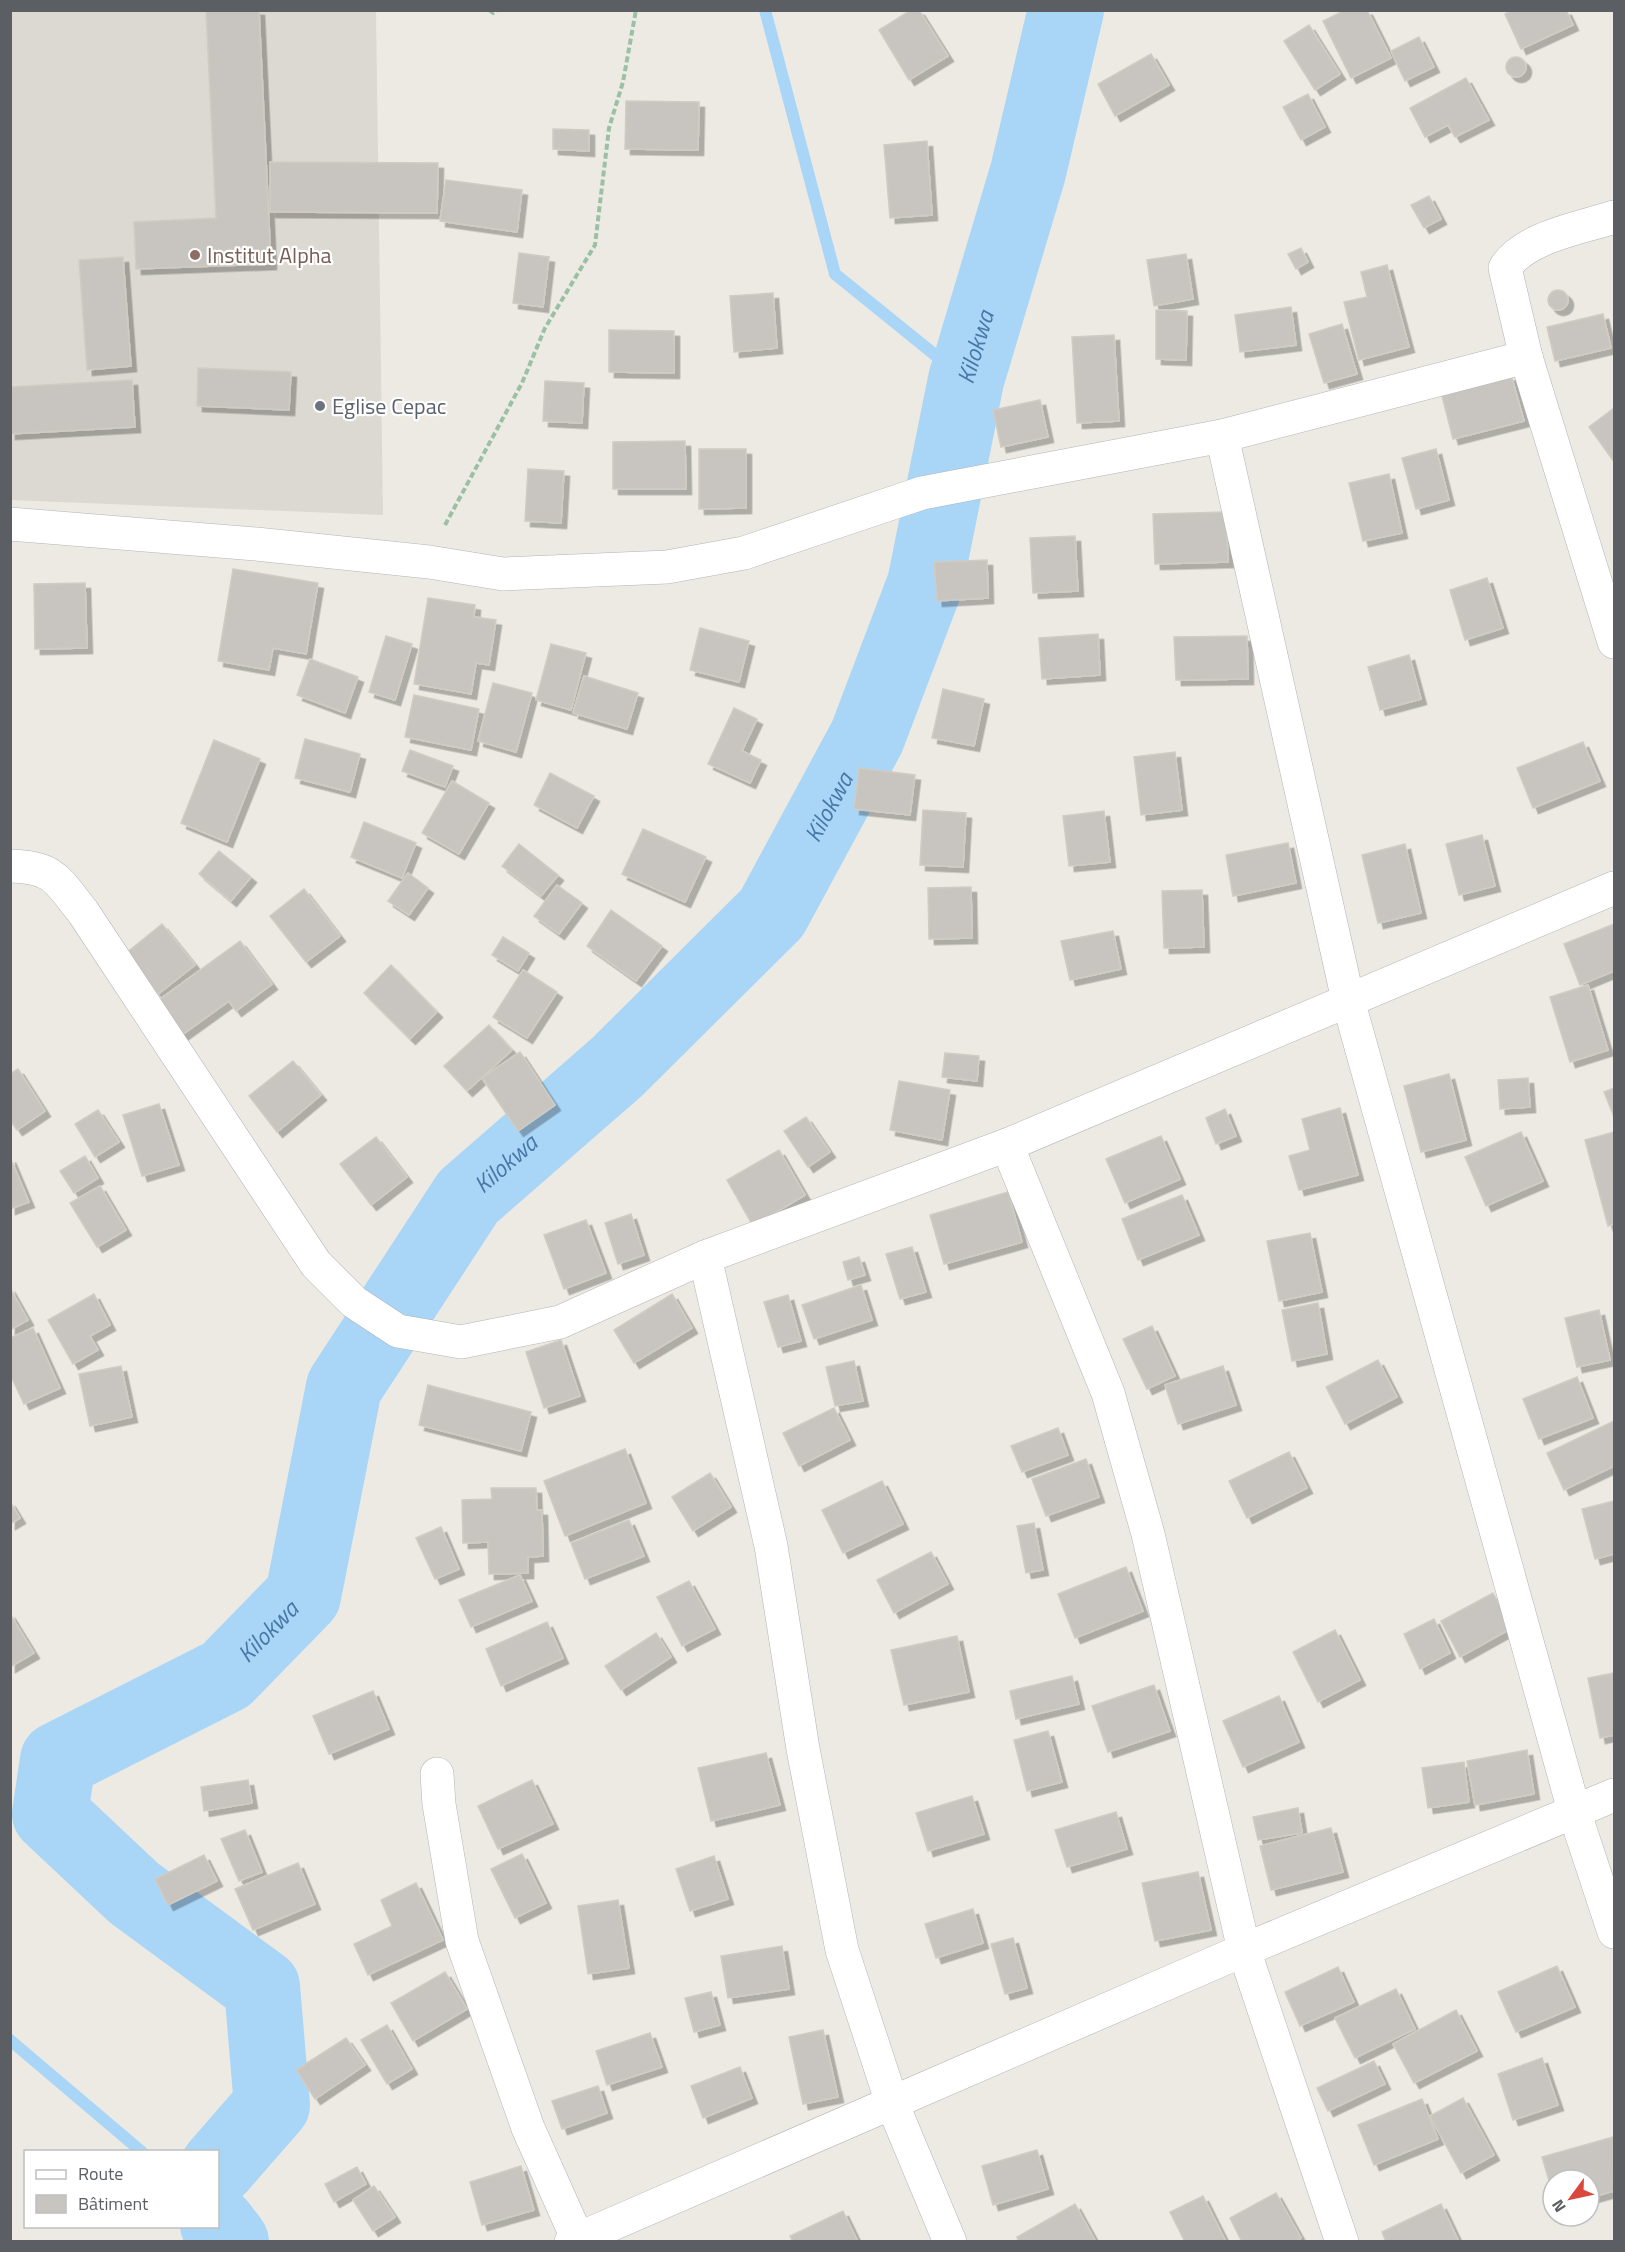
<svg xmlns="http://www.w3.org/2000/svg" width="1625" height="2252" viewBox="0 0 1625 2252" font-family="'Titillium Web',sans-serif">
<style>
.education{fill:#dcd9d2}
.lines{fill:none;stroke-linecap:round;stroke-linejoin:round}
.stream{stroke:#a9d6f7;stroke-width:12}
.river{stroke:#a9d6f7;stroke-width:76}
.building{fill:#c8c5c0;stroke:#d1ccc2;stroke-width:1.5;filter:url(#shadow)}
.minor-casing{stroke:#b1b4b7;stroke-width:34}
.path{stroke:#9ac0a5;stroke-width:4;stroke-dasharray:6 3;stroke-linecap:butt}
.minor{stroke:#fff;stroke-width:33}
.education-dot{fill:#8d6e63;stroke:#fff;stroke-width:2}
.worship-dot{fill:#6b7280;stroke:#fff;stroke-width:2}
.labels{text-anchor:middle;stroke-width:4.5;stroke-linejoin:round;paint-order:stroke}
.education-label{font-size:22px;fill:#785e54;stroke:#fff;text-anchor:start}
.worship-label{font-size:22px;fill:#5b616d;stroke:#fff;text-anchor:start}
.water-label{font-size:24px;font-style:italic;fill:#4878a7;stroke:#fff}
</style>
<defs>
<filter id="shadow"><feDropShadow dx="5.5" dy="5.5" stdDeviation="0" flood-color="#0004"/></filter>
</defs>
<rect width="100%" height="100%" fill="#edeae3"/>
<!-- education -->
<path class="education" d="M11,11H376L383,515L11,500Z"/>
<g class="lines">
<!-- stream -->
<g class="stream">
<path d="M765,10L835,274L966,380"/>
<path d="M10,2040L142,2152"/>
</g>
<!-- river -->
<g class="river">
<path id="s1" d="M218,2167L272,2105L262,1987L134,1893L50,1814L58,1760L226,1675L303,1596L344,1387L468,1197L617,1067L772,913L867,737L925,584L966,380L1028,172L1066,10"/>
<path d="M218,2225L231,2242"/>
</g>
</g>
<!-- building -->
<g class="building">
<path d="M206,10H259L271,264L136,269L134,222L216,218Z"/>
<path d="M911,10H919L948,56L909,80L879,30Z"/>
<path d="M1345,10H1367L1391,58L1351,78L1323,21Z"/>
<path d="M1512,10H1566L1573,25L1521,49L1505,14Z"/>
<path d="M1309,25L1340,74L1315,90L1284,41Z"/>
<path d="M1419,37L1434,67L1405,81L1391,51Z"/>
<path d="M1151,54L1169,85L1115,116L1098,84Z"/>
<circle cx="1516" cy="67" r="10"/>
<path d="M1466,78L1489,120L1455,137L1448,125L1425,137L1410,108Z"/>
<path d="M1308,94L1325,127L1301,140L1283,107Z"/>
<path d="M626,101L699,102L698,150L625,149Z"/>
<path d="M553,129L589,130V151L553,149Z"/>
<path d="M927,141L932,215L890,218L884,145Z"/>
<path d="M270,162L438,163L437,213L270,212Z"/>
<path d="M446,180L522,190L517,232L440,221Z"/>
<path d="M1429,196L1441,219L1424,228L1411,205Z"/>
<path d="M1301,248L1308,262L1296,269L1288,254Z"/>
<path d="M519,253L549,257L543,307L513,303Z"/>
<path d="M1186,254L1193,299L1154,306L1147,260Z"/>
<path d="M123,257L131,366L87,370L79,260Z"/>
<path d="M1387,265L1409,347L1359,360L1344,302L1367,297L1361,272Z"/>
<circle cx="1558" cy="300" r="10"/>
<path d="M773,293L777,348L734,352L730,296Z"/>
<path d="M1291,307L1296,345L1240,352L1235,315Z"/>
<path d="M1156,310L1187,311L1186,360L1156,359Z"/>
<path d="M1603,314L1611,348L1555,361L1547,327Z"/>
<path d="M1342,324L1357,374L1324,383L1309,334Z"/>
<path d="M609,330L674,331V373L609,372Z"/>
<path d="M1114,335L1119,421L1077,423L1072,337Z"/>
<path d="M198,368L291,372L289,410L197,406Z"/>
<path d="M1511,375L1524,421L1453,439L1441,392Z"/>
<path d="M132,380L135,427L10,434V387Z"/>
<path d="M545,381L584,383L582,423L543,421Z"/>
<path d="M1040,400L1048,437L1001,447L993,410Z"/>
<path d="M1614,408V462L1589,427Z"/>
<path d="M685,441L686,489H613V442Z"/>
<path d="M699,449H746V508L699,509Z"/>
<path d="M1436,449L1449,500L1416,509L1402,458Z"/>
<path d="M528,469L564,471L561,523L525,521Z"/>
<path d="M1389,474L1402,533L1363,541L1349,483Z"/>
<path d="M1226,512L1228,562L1155,564L1153,514Z"/>
<path d="M1075,536L1078,591L1033,593L1030,538Z"/>
<path d="M987,560L988,598L937,601L934,562Z"/>
<path d="M233,569L318,583L306,654L273,648L269,670L218,661Z"/>
<path d="M1487,578L1503,628L1465,640L1450,590Z"/>
<path d="M85,583L87,648L35,649L34,584Z"/>
<path d="M428,598L475,605L474,617L496,620L489,665L476,663L471,694L414,684Z"/>
<path d="M700,628L749,641L739,682L690,670Z"/>
<path d="M1098,634L1100,675L1042,679L1039,638Z"/>
<path d="M386,636L412,644L395,700L369,692Z"/>
<path d="M1247,636L1248,679L1176,680L1174,637Z"/>
<path d="M551,644L586,653L571,710L536,700Z"/>
<path d="M1409,655L1421,699L1380,710L1368,667Z"/>
<path d="M310,659L358,677L345,713L297,695Z"/>
<path d="M584,676L638,693L627,729L573,713Z"/>
<path d="M493,683L532,693L516,752L478,741Z"/>
<path d="M943,689L984,699L974,746L932,738Z"/>
<path d="M414,695L479,709L471,750L405,737Z"/>
<path d="M734,708L757,719L742,751L761,760L750,783L708,764Z"/>
<path d="M305,739L360,754L350,792L295,778Z"/>
<path d="M214,740L260,759L227,842L181,823Z"/>
<path d="M1583,742L1600,781L1533,808L1517,768Z"/>
<path d="M410,750L453,766L445,787L402,771Z"/>
<path d="M1175,752L1182,810L1141,815L1134,757Z"/>
<path d="M859,768L915,775L910,815L854,809Z"/>
<path d="M550,773L594,796L577,828L534,805Z"/>
<path d="M452,781L489,803L459,854L422,833Z"/>
<path d="M923,810L966,813L963,867L920,865Z"/>
<path d="M1104,811L1110,862L1069,866L1063,816Z"/>
<path d="M364,822L416,843L402,878L351,857Z"/>
<path d="M643,829L706,857L685,902L622,874Z"/>
<path d="M1482,835L1495,886L1459,895L1446,844Z"/>
<path d="M1288,843L1296,883L1233,896L1226,855Z"/>
<path d="M519,844L558,875L541,896L502,866Z"/>
<path d="M1405,844L1421,913L1378,923L1362,855Z"/>
<path d="M219,851L251,877L231,901L199,874Z"/>
<path d="M408,873L428,888L409,915L388,901Z"/>
<path d="M557,885L582,903L559,934L534,916Z"/>
<path d="M971,887L972,938L929,939L928,888Z"/>
<path d="M304,889L340,936L306,962L270,916Z"/>
<path d="M1202,890L1204,947L1164,948L1162,891Z"/>
<path d="M611,910L662,946L636,981L587,946Z"/>
<path d="M162,924L195,965L158,994L126,953Z"/>
<path d="M1614,924V971L1580,985L1564,944Z"/>
<path d="M1113,931L1121,969L1070,980L1061,941Z"/>
<path d="M503,937L529,953L518,971L492,955Z"/>
<path d="M240,941L272,984L236,1011L229,1001L179,1037L155,1003Z"/>
<path d="M391,965L437,1012L410,1039L364,993Z"/>
<path d="M523,970L557,992L527,1038L493,1017Z"/>
<path d="M1588,985L1608,1050L1570,1062L1550,997Z"/>
<path d="M489,1025L512,1050L467,1091L444,1066Z"/>
<path d="M520,1052L555,1105L518,1131L482,1078Z"/>
<path d="M945,1053L979,1056L977,1081L942,1077Z"/>
<path d="M293,1061L321,1095L277,1132L249,1096Z"/>
<path d="M18,1069L45,1111L17,1130L10,1120V1074Z"/>
<path d="M1449,1074L1466,1140L1421,1152L1404,1086Z"/>
<path d="M1528,1078L1530,1107L1500,1109L1498,1080Z"/>
<path d="M899,1081L950,1090L942,1140L890,1130Z"/>
<path d="M1614,1088V1117L1604,1092Z"/>
<path d="M159,1104L179,1165L142,1176L123,1115Z"/>
<path d="M1340,1108L1358,1175L1299,1190L1289,1156L1310,1150L1302,1119Z"/>
<path d="M1225,1109L1236,1136L1216,1144L1206,1118Z"/>
<path d="M98,1110L119,1142L95,1157L75,1124Z"/>
<path d="M806,1117L830,1152L808,1167L784,1131Z"/>
<path d="M1521,1132L1543,1181L1486,1206L1465,1157Z"/>
<path d="M1614,1132V1224L1608,1226L1585,1140Z"/>
<path d="M1161,1136L1180,1179L1125,1203L1106,1159Z"/>
<path d="M376,1137L407,1177L371,1205L340,1164Z"/>
<path d="M779,1150L805,1195L753,1226L727,1180Z"/>
<path d="M85,1156L98,1178L74,1193L60,1171Z"/>
<path d="M10,1157L29,1202L10,1209Z"/>
<path d="M100,1186L126,1230L97,1247L70,1203Z"/>
<path d="M1008,1192L1022,1242L944,1264L930,1215Z"/>
<path d="M1182,1195L1199,1235L1138,1260L1122,1219Z"/>
<path d="M631,1214L644,1255L618,1264L605,1223Z"/>
<path d="M586,1220L606,1273L564,1289L544,1235Z"/>
<path d="M1310,1233L1322,1292L1279,1301L1267,1241Z"/>
<path d="M912,1247L926,1292L900,1299L886,1254Z"/>
<path d="M859,1257L865,1275L848,1280L843,1262Z"/>
<path d="M861,1285L872,1320L814,1339L802,1305Z"/>
<path d="M10,1288L28,1320L10,1330Z"/>
<path d="M94,1294L110,1325L90,1336L98,1350L73,1364L48,1320Z"/>
<path d="M672,1294L692,1328L634,1363L614,1330Z"/>
<path d="M788,1295L801,1341L778,1347L764,1302Z"/>
<path d="M1318,1303L1327,1354L1292,1361L1282,1310Z"/>
<path d="M1599,1310L1610,1360L1577,1367L1565,1318Z"/>
<path d="M1152,1326L1175,1376L1147,1389L1123,1339Z"/>
<path d="M33,1328L60,1388L24,1404L10,1374V1338Z"/>
<path d="M561,1340L580,1396L544,1408L526,1352Z"/>
<path d="M1378,1360L1397,1397L1345,1424L1326,1387Z"/>
<path d="M854,1361L863,1401L835,1406L826,1367Z"/>
<path d="M121,1366L132,1417L90,1426L79,1374Z"/>
<path d="M1223,1366L1236,1405L1178,1424L1165,1385Z"/>
<path d="M1577,1377L1593,1418L1539,1439L1523,1399Z"/>
<path d="M428,1385L531,1412L521,1451L419,1425Z"/>
<path d="M834,1408L850,1440L799,1466L783,1433Z"/>
<path d="M1614,1421V1466L1564,1490L1547,1453Z"/>
<path d="M1058,1428L1068,1455L1022,1472L1011,1446Z"/>
<path d="M625,1449L646,1503L565,1536L544,1481Z"/>
<path d="M1289,1452L1307,1488L1247,1518L1229,1481Z"/>
<path d="M1086,1459L1099,1497L1046,1516L1032,1479Z"/>
<path d="M710,1473L731,1507L693,1531L672,1497Z"/>
<path d="M882,1481L903,1524L843,1553L822,1510Z"/>
<path d="M491,1488H536L537,1510H542L543,1556L528,1557V1573L489,1574L488,1542L463,1543L462,1500L492,1499Z"/>
<path d="M1614,1501V1554L1595,1559L1582,1509Z"/>
<path d="M10,1502L20,1518L10,1524Z"/>
<path d="M629,1520L644,1556L585,1579L571,1543Z"/>
<path d="M1034,1523L1043,1570L1026,1573L1017,1526Z"/>
<path d="M441,1527L459,1569L435,1579L416,1538Z"/>
<path d="M931,1552L948,1584L894,1613L877,1580Z"/>
<path d="M1126,1567L1143,1611L1075,1638L1058,1594Z"/>
<path d="M520,1575L532,1601L471,1627L459,1600Z"/>
<path d="M689,1581L715,1629L682,1646L657,1597Z"/>
<path d="M1493,1593L1512,1628L1460,1657L1441,1621Z"/>
<path d="M10,1614L34,1653L10,1667Z"/>
<path d="M1434,1619L1450,1653L1420,1669L1404,1634Z"/>
<path d="M547,1622L563,1658L501,1686L486,1649Z"/>
<path d="M1335,1630L1360,1680L1318,1702L1293,1652Z"/>
<path d="M656,1633L671,1657L621,1690L605,1666Z"/>
<path d="M957,1636L969,1692L904,1705L891,1650Z"/>
<path d="M1614,1673V1735L1600,1738L1588,1678Z"/>
<path d="M1072,1676L1079,1704L1016,1719L1010,1691Z"/>
<path d="M1154,1685L1170,1731L1108,1752L1092,1706Z"/>
<path d="M373,1691L389,1729L329,1754L313,1716Z"/>
<path d="M1279,1696L1299,1742L1243,1767L1223,1721Z"/>
<path d="M1048,1731L1062,1782L1027,1791L1014,1740Z"/>
<path d="M1527,1750L1534,1794L1475,1805L1467,1761Z"/>
<path d="M766,1753L780,1805L711,1821L698,1768Z"/>
<path d="M1464,1762L1469,1802L1428,1808L1422,1768Z"/>
<path d="M248,1780L252,1803L204,1811L201,1787Z"/>
<path d="M532,1780L553,1824L498,1849L478,1806Z"/>
<path d="M972,1796L984,1834L928,1851L916,1813Z"/>
<path d="M1298,1808L1302,1833L1258,1840L1253,1817Z"/>
<path d="M1116,1812L1127,1849L1067,1867L1055,1830Z"/>
<path d="M1331,1828L1343,1872L1271,1890L1260,1846Z"/>
<path d="M245,1830L262,1872L239,1881L221,1839Z"/>
<path d="M522,1854L546,1903L515,1918L491,1869Z"/>
<path d="M204,1855L217,1881L168,1905L155,1879Z"/>
<path d="M714,1856L728,1899L690,1911L676,1869Z"/>
<path d="M298,1863L315,1904L253,1930L235,1889Z"/>
<path d="M1198,1872L1211,1930L1155,1941L1142,1883Z"/>
<path d="M416,1883L443,1940L368,1975L354,1944L392,1926L381,1900Z"/>
<path d="M618,1900L629,1968L588,1974L578,1906Z"/>
<path d="M973,1909L983,1943L936,1958L925,1924Z"/>
<path d="M1013,1938L1027,1988L1005,1994L991,1944Z"/>
<path d="M782,1946L789,1989L728,1998L721,1956Z"/>
<path d="M1557,1966L1575,2007L1516,2032L1498,1992Z"/>
<path d="M1338,1967L1354,2002L1300,2026L1285,1992Z"/>
<path d="M445,1972L467,2009L413,2041L391,2003Z"/>
<path d="M1396,1989L1415,2029L1355,2058L1335,2018Z"/>
<path d="M711,1992L720,2025L694,2032L685,1998Z"/>
<path d="M1456,2010L1477,2051L1414,2083L1393,2044Z"/>
<path d="M387,2025L412,2069L387,2084L361,2040Z"/>
<path d="M823,2030L838,2097L803,2104L789,2037Z"/>
<path d="M650,2033L662,2067L607,2085L596,2051Z"/>
<path d="M346,2038L365,2065L315,2099L296,2070Z"/>
<path d="M1542,2058L1558,2105L1513,2120L1498,2074Z"/>
<path d="M1374,2061L1385,2084L1328,2111L1317,2088Z"/>
<path d="M740,2067L752,2098L703,2118L691,2086Z"/>
<path d="M598,2086L607,2113L562,2129L552,2101Z"/>
<path d="M1463,2098L1494,2155L1461,2173L1430,2116Z"/>
<path d="M1422,2099L1438,2139L1374,2165L1358,2125Z"/>
<path d="M1613,2137L1614,2191L1589,2198V2180H1553V2194L1542,2157Z"/>
<path d="M1037,2150L1048,2189L993,2205L982,2166Z"/>
<path d="M521,2166L534,2210L482,2225L470,2182Z"/>
<path d="M357,2167L366,2184L334,2202L325,2184Z"/>
<path d="M374,2186L395,2217L373,2231L353,2200Z"/>
<path d="M1276,2193L1301,2238L1295,2242H1242L1230,2218Z"/>
<path d="M1203,2196L1226,2242H1185L1170,2212Z"/>
<path d="M1075,2204L1096,2242H1019L1017,2237Z"/>
<path d="M1441,2204L1459,2242H1386L1382,2232Z"/>
<path d="M843,2211L858,2242H793L790,2236Z"/>
</g>
<g class="lines">
<defs>
<g id="minor">
<path d="M1614,217C1581,228 1524,237 1505,268L1526,357L1614,642"/>
<path d="M1222,436L1348,1000L1575,1814L1614,1932"/>
<path d="M10,524L256,544L429,562L503,574L667,567L744,553L922,493L1222,436L1526,357"/>
<path d="M10,866C55,867 57,880 83,912L316,1264L354,1302L398,1331L461,1342L560,1322L705,1257L1007,1145L1614,888"/>
<path d="M1007,1145L1108,1393L1148,1534L1244,1950L1342,2242"/>
<path d="M705,1257L771,1546L803,1749L842,1950L892,2103L950,2242"/>
<path d="M437,1774L439,1804L462,1941L528,2128L579,2242"/>
<path d="M571,2242L1244,1950L1614,1795"/>
</g>
</defs>
<!-- minor casing -->
<use href="#minor" class="minor-casing"/>
<!-- path -->
<g class="path">
<path d="M489,10L493,13L498,10"/>
<path d="M445,525L522,383L545,328L595,245L609,128L623,82L636,10"/>
</g>
<!-- minor -->
<use href="#minor" class="minor"/>
</g>
<!-- markers -->
<circle class="education-dot" cx="195" cy="255" r="6"/>
<circle class="worship-dot" cx="320" cy="406" r="6"/>
<g class="labels">
<!-- education labels -->
<g class="education-label">
<text x="207" y="263">Institut Alpha</text>
</g>
<!-- worship labels -->
<g class="worship-label">
<text x="332" y="414">Eglise Cepac</text>
</g>
<!-- water labels -->
<g class="water-label">
<text dy="8" stroke="none"><textPath href="#s1" startOffset="2290">Kilokwa</textPath></text>
<text dy="8" stroke="none"><textPath href="#s1" startOffset="1804">Kilokwa</textPath></text>
<text dy="8" stroke="none"><textPath href="#s1" startOffset="1318">Kilokwa</textPath></text>
<text dy="8" stroke="none"><textPath href="#s1" startOffset="778">Kilokwa</textPath></text>
</g>
</g>
<!-- border -->
<rect width="1625" height="2252" fill="none" stroke="#5b5f63" stroke-width="24"/>
<!-- legend -->
<rect x="24" y="2150" width="195" height="78" fill="#ffffff" stroke="#bdbfc1" stroke-width="1.5"/>
<rect x="36" y="2170" width="30" height="9" fill="#ffffff" stroke="#bdbfc1" stroke-width="1.5"/>
<text x="78" y="2180" font-size="18" fill="#5b5f63">Route</text>
<rect x="36" y="2195" width="30" height="18" fill="#c8c5c0" stroke="#bdbfc1" stroke-width="1.5"/>
<text x="78" y="2210" font-size="18" fill="#5b5f63">Bâtiment</text>
<!-- north arrow -->
<g transform="translate(1571 2198) rotate(237)"><circle r="28" fill="#ffffff" stroke="#bdbfc1" stroke-width="1.5"/>
<path d="M0-4.5L10 22L0 15L-10 22Z" fill="#d9473d"/>
<text y="-9" font-size="16" font-weight="bold" text-anchor="middle" fill="#5b5f63">N</text>
</g>
</svg>
